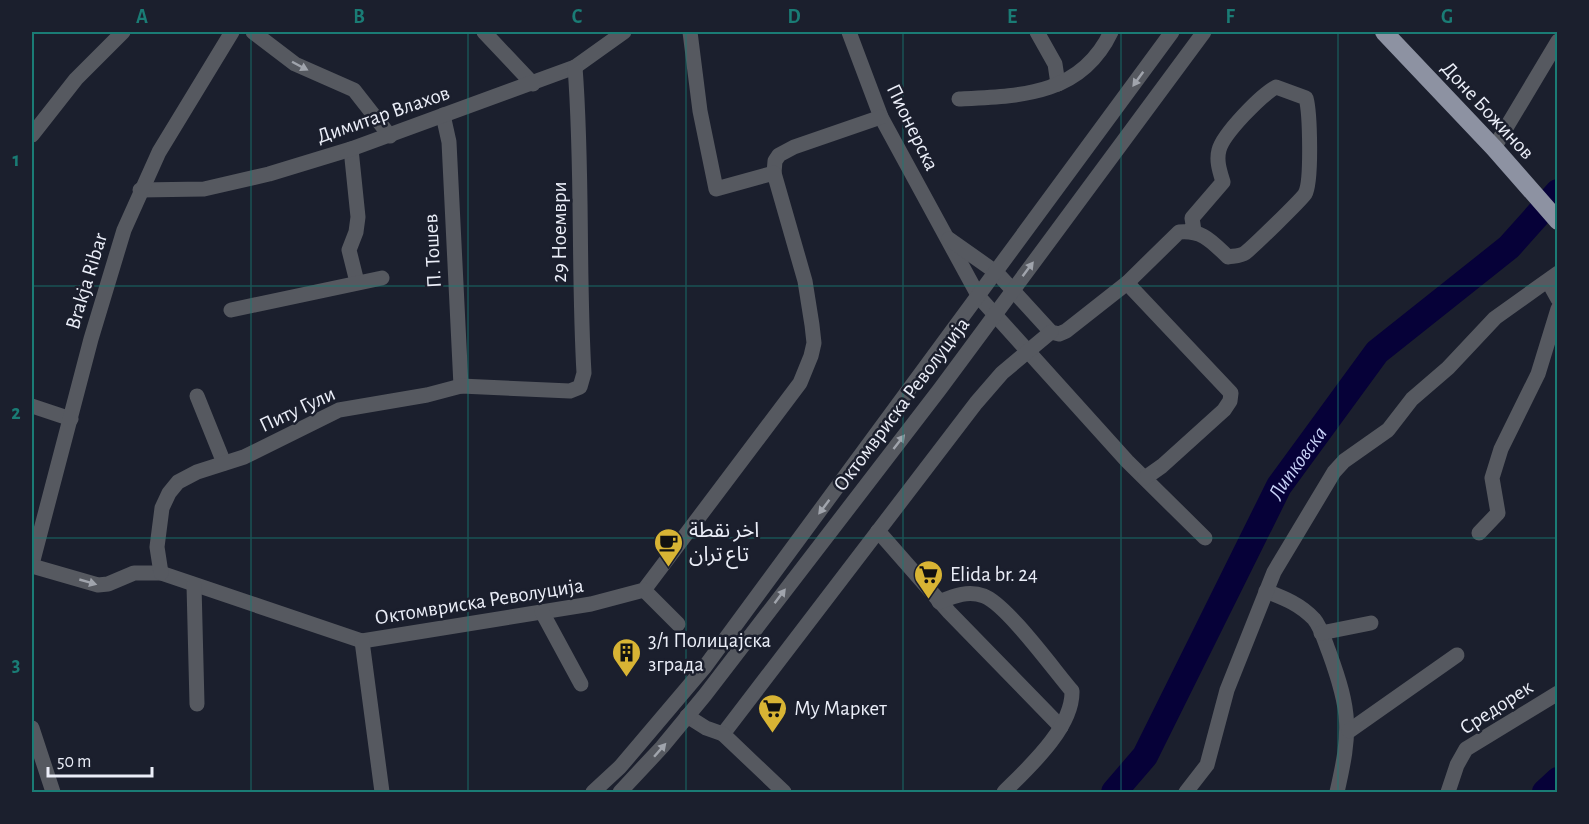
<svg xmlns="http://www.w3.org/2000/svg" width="1589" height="824" viewBox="0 0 1589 824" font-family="'Alegreya Sans','Noto Sans Arabic',sans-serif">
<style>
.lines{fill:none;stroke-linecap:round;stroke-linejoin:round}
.river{stroke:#060138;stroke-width:26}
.minor{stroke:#565960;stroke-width:15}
.major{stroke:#8d92a2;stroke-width:18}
.oneway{fill:#a0a4ac}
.grid{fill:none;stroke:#1a7c75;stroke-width:1.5;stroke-opacity:0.55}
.labels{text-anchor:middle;stroke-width:5;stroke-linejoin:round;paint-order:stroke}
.street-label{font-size:21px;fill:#ebeef8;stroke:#1b1f2d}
.poi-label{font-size:21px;fill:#ebeef8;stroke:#1b1f2d;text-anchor:start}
.water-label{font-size:22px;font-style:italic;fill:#c7d1f6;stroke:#1b1f2d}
.neatline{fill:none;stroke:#1a7c75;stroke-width:2}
.grid-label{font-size:20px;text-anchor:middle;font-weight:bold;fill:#1a7c75}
</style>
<rect width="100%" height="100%" fill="#1b1f2d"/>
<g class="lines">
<!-- river -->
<g class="river">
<path id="s1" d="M1114,792L1145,756L1279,486L1377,352L1509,247L1558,192"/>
<path d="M1545,792L1558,780"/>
</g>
<!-- minor -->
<g class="minor">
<path d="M253,32L295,64L354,90L390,136"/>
<path d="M484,32L533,84"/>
<path d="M849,32L881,117L979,297L1127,461L1205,538"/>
<path d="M1037,32L1055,64L1058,84"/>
<path d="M959,99C1022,96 1081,95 1111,32"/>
<path d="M443,115L449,142L461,386"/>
<path d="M32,135L76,79L123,32"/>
<path d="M1494,148L1558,41"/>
<path d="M351,149L358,217L356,232L349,250L357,282"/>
<path d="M774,173L775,161L779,155L794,147L881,117"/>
<path d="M140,190L204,189L269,174L351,149L575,67L624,32"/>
<path d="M949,239L997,273L1051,332L1059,334L1066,331L1127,283L1231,393L1230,401L1224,410L1162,466L1145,478"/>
<path d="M1548,281L1558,299"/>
<path d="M1127,283L1179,232C1203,230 1211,241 1228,257C1233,256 1241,256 1245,253C1253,247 1300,201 1305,194C1312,182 1310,112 1306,98L1276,87C1261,95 1223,134 1219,150C1216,161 1220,172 1223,182L1192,218L1194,231"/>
<path d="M231,310L382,278"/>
<path d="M197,396L224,463"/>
<path d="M32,406L71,419"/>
<path d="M878,531L949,612L1061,727"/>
<path d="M1479,533L1498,513L1492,478L1501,449L1538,374L1558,309"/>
<path d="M32,564L91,339L124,230L159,152L232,32"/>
<path d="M32,566L98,585L108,584L134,573H161L362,641L591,604L644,590L800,383L811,356L814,343L812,325L805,281L774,173L716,189L700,111L690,32"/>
<path d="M161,573L157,547L162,508L169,493L178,482L197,472L244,457L339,410L427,395L461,386L570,391L580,387L584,373C578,271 583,169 575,67"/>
<path d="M194,585L197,704"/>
<path d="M644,590L678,624"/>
<path d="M1266,591C1284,598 1300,604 1314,619C1321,627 1325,642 1329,652C1351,712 1351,731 1337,792"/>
<path d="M939,602C954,596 968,590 984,596C1007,605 1054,670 1072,691C1073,728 1028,768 1004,792"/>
<path d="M542,612L581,684"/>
<path d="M1321,633L1371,623"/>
<path d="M362,641L382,792"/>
<path d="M687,716L706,728L723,734L976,403L1002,373L1051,332"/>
<path d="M32,728L53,792"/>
<path d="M1349,731L1457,655"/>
<path d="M723,734L784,792"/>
<path d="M593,792L620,767L704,668L1172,32"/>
<path d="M620,792L662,747L705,695L940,389L1204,32"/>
<path d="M1186,792L1207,765L1227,690L1274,572L1334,472L1344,461L1388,430L1412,399L1448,368L1495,318L1558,273"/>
<path d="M1448,792L1457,765L1466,749L1558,693"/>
</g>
<!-- major -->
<path class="major" d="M1384,32L1494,148L1558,221"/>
</g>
<!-- one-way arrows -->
<defs><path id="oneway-solid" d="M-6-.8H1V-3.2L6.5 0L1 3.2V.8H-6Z" transform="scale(1.5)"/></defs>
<g class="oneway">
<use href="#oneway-solid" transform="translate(300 66) rotate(28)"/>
<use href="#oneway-solid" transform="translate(1138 79) rotate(126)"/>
<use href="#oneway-solid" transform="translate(1028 269) rotate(-53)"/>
<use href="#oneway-solid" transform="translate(899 442) rotate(-52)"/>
<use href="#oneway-solid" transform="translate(824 507) rotate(127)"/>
<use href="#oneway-solid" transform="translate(88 582) rotate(16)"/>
<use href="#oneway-solid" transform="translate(780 596) rotate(-53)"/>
<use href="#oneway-solid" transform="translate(660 750) rotate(-49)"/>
</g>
<!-- grid -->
<path class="grid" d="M251,32V792M468,32V792M686,32V792M903,32V792M1121,32V792M1338,32V792M32,286H1558M32,538H1558"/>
<!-- icons -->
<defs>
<symbol id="cafe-pin" viewBox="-11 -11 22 30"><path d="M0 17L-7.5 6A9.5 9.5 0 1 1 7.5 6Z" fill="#d8b434" stroke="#1b1f2d"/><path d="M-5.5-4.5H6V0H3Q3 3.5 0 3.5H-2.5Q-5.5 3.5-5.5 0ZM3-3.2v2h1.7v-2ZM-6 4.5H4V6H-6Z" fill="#111"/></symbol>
<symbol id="supermarket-pin" viewBox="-11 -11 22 30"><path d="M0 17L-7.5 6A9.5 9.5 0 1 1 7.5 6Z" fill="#d8b434" stroke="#1b1f2d"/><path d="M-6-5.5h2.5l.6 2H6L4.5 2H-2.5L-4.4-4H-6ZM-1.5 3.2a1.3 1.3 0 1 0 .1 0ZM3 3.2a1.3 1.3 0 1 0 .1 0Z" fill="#111"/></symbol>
<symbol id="building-pin" viewBox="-11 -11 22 30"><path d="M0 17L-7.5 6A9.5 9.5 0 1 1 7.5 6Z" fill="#d8b434" stroke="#1b1f2d"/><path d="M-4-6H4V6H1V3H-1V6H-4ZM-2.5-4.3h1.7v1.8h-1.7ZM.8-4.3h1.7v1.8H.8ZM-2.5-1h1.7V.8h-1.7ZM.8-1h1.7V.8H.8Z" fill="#111"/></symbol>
</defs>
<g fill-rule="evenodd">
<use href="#cafe-pin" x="652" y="526" width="33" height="45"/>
<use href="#supermarket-pin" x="912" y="558" width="33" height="45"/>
<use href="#building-pin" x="610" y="636" width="33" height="45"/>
<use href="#supermarket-pin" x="756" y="692" width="33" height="45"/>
</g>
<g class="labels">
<!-- street labels -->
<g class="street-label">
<text transform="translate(1488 110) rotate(47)" y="7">Доне Божинов</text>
<text transform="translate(383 114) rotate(-19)" y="7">Димитар Влахов</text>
<text transform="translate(913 127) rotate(64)" y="7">Пионерска</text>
<text transform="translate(559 232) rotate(-90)" y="7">29 Ноември</text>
<text transform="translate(432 251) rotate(-93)" y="7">П. Тошев</text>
<text transform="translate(86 281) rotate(-73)" y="7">Brakja Ribar</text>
<text transform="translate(901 404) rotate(-53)" y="7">Октомвриска Револуција</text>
<text transform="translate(297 409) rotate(-25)" y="7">Питу Гули</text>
<text transform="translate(479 601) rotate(-9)" y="7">Октомвриска Револуција</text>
<text transform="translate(1496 707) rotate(-33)" y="7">Средорек</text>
</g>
<!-- poi labels -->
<g class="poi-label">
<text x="689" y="537">اخر نقطة<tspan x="689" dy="24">تاع تران</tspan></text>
<text x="950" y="581">Elida br. 24</text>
<text x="648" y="647">3/1 Полицајска<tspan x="648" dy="24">зграда</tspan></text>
<text x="794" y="715">Му Маркет</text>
</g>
<!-- water labels -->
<g class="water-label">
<text dy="8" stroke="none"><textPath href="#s1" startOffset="378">Липковска</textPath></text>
</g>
</g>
<!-- border -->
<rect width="1589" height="824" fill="none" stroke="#1b1f2d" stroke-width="66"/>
<!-- scale -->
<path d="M48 767v9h104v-9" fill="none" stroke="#ebeef8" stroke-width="3"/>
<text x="57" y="767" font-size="18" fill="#ebeef8" stroke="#1b1f2d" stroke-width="4.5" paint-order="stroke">50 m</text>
<rect x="33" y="33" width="1523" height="758" class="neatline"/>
<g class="grid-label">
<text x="142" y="23">A</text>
<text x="359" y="23">B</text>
<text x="577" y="23">C</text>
<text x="794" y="23">D</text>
<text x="1012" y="23">E</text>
<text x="1230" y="23">F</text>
<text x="1447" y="23">G</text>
<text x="16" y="166">1</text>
<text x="16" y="419">2</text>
<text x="16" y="671">3</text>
</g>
</svg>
